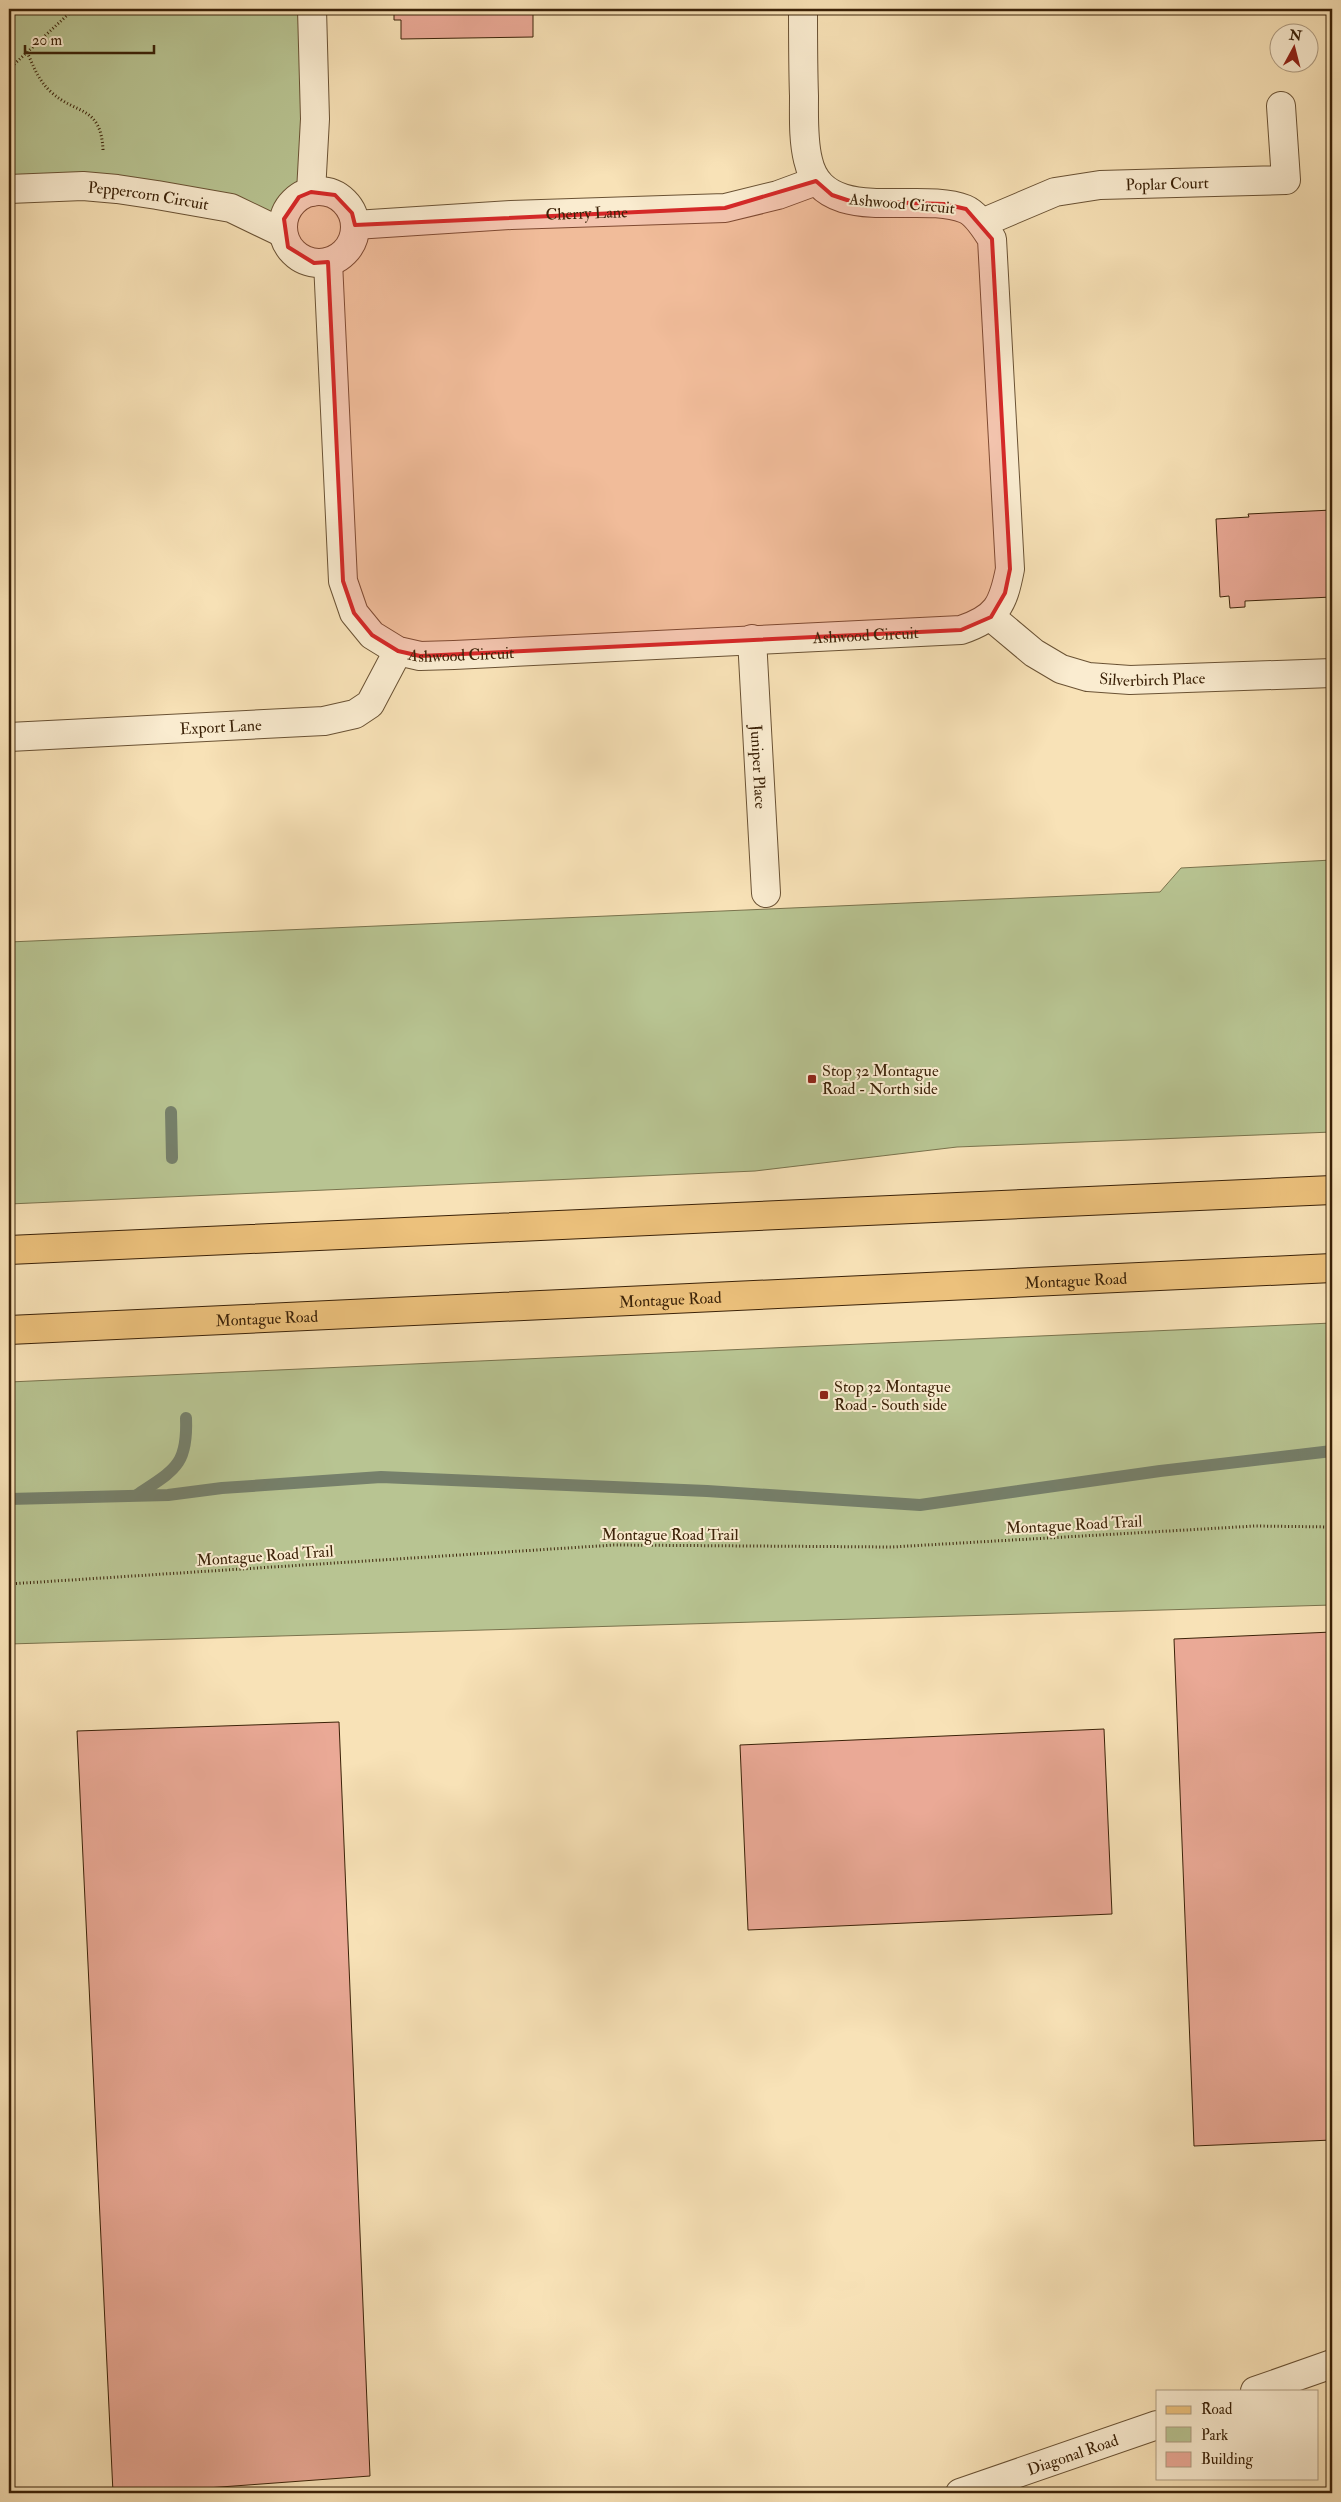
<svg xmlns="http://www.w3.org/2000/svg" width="1341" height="2502" viewBox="0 0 1341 2502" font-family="'IM FELL Double Pica',serif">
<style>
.green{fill:#b8c492;stroke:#7a734d}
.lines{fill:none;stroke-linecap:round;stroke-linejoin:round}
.stream{stroke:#76806b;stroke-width:12}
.building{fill:#eaa996;stroke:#3b2208}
.minor-casing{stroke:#6a5234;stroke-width:30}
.major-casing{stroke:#3b2208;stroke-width:30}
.path{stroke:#3b2208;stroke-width:3;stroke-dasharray:1 2.5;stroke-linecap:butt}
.minor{stroke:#faecd0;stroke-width:28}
.major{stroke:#ecc17c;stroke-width:28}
.marked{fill:#d62828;fill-opacity:0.2;stroke:#d62828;stroke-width:4;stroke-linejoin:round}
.poi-dot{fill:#8f2418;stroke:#faecd0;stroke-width:2}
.labels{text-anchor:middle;stroke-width:4;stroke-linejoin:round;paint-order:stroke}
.street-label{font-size:16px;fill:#3b2208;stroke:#faecd0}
.poi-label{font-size:16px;fill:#3b2208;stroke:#faecd0;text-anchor:start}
</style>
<rect width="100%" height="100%" fill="#f8e2b7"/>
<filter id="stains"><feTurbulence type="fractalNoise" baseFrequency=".004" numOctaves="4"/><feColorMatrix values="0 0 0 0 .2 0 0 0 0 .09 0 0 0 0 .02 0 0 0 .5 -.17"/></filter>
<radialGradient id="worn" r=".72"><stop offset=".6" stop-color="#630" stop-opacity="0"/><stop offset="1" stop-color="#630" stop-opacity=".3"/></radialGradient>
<!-- green -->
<g class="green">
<path d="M9,9H312L299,197L289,207L284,219L231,208L9,189Z"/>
<path d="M1332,860V1132L957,1147L755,1171L9,1204V942L1160,892L1181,868Z"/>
<path d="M1332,1323V1605L9,1644V1382Z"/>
</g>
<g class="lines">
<!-- stream -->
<g class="stream">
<path d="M171,1112L172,1158"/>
<path d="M137,1495C174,1470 188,1466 186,1418"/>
<path d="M9,1499L168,1495L222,1488L381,1477L707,1491L920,1505L1160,1471L1332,1451"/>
</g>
</g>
<!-- building -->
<g class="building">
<path d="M394,9H533V37L401,39V20H394Z"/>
<path d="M1332,510V597L1245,601V607L1230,608L1229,596L1220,597L1216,519L1249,517L1248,514Z"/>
<path d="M1332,1632V2140L1194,2146L1174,1639Z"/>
<path d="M339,1722L370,2476L139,2493H113L77,1731Z"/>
<path d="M1104,1729L1112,1914L748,1930L740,1745Z"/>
</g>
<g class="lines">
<defs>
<g id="minor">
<path id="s1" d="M9,189L83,186L117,189L157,195L231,208L283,233"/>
<circle cx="319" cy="227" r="36"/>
<path d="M311,192L315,119L312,9"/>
<path id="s2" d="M982,223L1055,192L1100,185L1286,180L1281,106"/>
<path id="s3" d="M355,225L511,215L725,208L778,195L816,181"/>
<path id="s4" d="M328,262L343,581L354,613L372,635L398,651L420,656L454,655L961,630C997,618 1003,605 1010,569L992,239C985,229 977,214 965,209C918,190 823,228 808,160C803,140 804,117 804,96C803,67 803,38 803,9"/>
<path id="s5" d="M991,617L1034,653L1061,669L1088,677L1130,680L1332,673"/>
<path id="s6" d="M752,639L766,893"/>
<path id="s7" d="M9,737L324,721L355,714L370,704L398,651"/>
<path d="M1255,2391L1332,2364"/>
<path id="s8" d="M960,2493L1157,2425"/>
</g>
<g id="major">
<path d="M9,1250L1332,1190"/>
<path id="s9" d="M9,1330L1332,1268"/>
</g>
</defs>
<!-- minor casing -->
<use href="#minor" class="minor-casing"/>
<!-- major casing -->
<use href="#major" class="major-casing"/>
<!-- path -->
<g class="path">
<path d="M27,52C34,67 38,80 51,92C76,115 101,105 103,150"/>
<path d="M9,69L74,9"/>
<path d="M9,1584L614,1545L892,1547L1255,1526L1332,1527"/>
</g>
<!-- minor -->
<use href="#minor" class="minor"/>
<!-- major -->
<use href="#major" class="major"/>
</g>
<!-- marked area -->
<path class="marked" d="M816,181L832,195L850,201L944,204L966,209L992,239L1010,569L1005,593L991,617L961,630L420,656L398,651L372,635L354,613L343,581L328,262L314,263L288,247L284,219L299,197L311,192L335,195L352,213L355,225L725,208Z"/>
<!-- markers -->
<g class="poi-dot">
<rect x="807" y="1074" width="10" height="10" rx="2.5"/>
<rect x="819" y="1390" width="10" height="10" rx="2.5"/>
</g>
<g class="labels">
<!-- street labels -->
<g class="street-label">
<text dy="6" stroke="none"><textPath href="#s2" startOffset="192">Poplar Court</textPath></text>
<text dy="6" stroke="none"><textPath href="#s1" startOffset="140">Peppercorn Circuit</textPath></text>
<text transform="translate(902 203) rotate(5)" y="6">Ashwood Circuit</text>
<text dy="6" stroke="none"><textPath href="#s3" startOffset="232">Cherry Lane</textPath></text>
<text dy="6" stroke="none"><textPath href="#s4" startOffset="881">Ashwood Circuit</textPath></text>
<text dy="6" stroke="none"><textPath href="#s4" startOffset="476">Ashwood Circuit</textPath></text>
<text dy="6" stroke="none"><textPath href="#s5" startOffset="180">Silverbirch Place</textPath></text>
<text dy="6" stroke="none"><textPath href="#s7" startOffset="212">Export Lane</textPath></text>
<text dy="6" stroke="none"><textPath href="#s6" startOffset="128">Juniper Place</textPath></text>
<text dy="6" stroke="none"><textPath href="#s9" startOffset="1068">Montague Road</textPath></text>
<text dy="6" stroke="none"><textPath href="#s9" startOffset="662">Montague Road</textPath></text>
<text dy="6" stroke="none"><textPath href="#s9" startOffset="258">Montague Road</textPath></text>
<text transform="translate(1074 1524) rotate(-3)" y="6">Montague Road Trail</text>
<text x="670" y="1540">Montague Road Trail</text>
<text transform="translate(265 1555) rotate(-4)" y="6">Montague Road Trail</text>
<text dy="6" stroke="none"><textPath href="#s8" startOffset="119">Diagonal Road</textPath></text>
</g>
<!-- poi labels -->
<g class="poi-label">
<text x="822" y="1076">Stop 32 Montague<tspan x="822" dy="18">Road - North side</tspan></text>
<text x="834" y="1392">Stop 32 Montague<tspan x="834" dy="18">Road - South side</tspan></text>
</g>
</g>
<!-- margin -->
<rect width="1341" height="2502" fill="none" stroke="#f8e2b7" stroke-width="30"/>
<rect x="10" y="10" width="1321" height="2482" fill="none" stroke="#3b2208" stroke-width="2.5"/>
<rect x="15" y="15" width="1311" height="2472" fill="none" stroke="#3b2208"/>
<!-- legend -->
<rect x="1156" y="2390" width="162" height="90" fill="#faecd0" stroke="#ae9b80"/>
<rect x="1166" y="2406" width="25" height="8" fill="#ecc17c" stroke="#ae9b80"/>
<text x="1201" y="2414" font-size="15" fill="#3b2208">Road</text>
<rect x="1166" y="2427" width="25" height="15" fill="#b8c492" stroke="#ae9b80"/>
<text x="1201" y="2440" font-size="15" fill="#3b2208">Park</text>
<rect x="1166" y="2452" width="25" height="15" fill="#eaa996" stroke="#ae9b80"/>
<text x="1201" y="2464" font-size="15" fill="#3b2208">Building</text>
<!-- north arrow -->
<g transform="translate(1294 48) rotate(7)"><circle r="24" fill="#faecd0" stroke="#ae9b80"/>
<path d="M0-4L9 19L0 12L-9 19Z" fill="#8f2418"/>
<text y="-8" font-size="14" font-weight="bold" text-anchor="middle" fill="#3b2208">N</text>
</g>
<!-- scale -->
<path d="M25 45v8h129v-8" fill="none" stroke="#3b2208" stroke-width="2.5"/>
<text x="32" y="45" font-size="15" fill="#3b2208" stroke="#faecd0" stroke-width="4" paint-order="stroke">20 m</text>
<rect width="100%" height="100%" filter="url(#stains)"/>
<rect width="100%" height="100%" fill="url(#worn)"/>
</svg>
